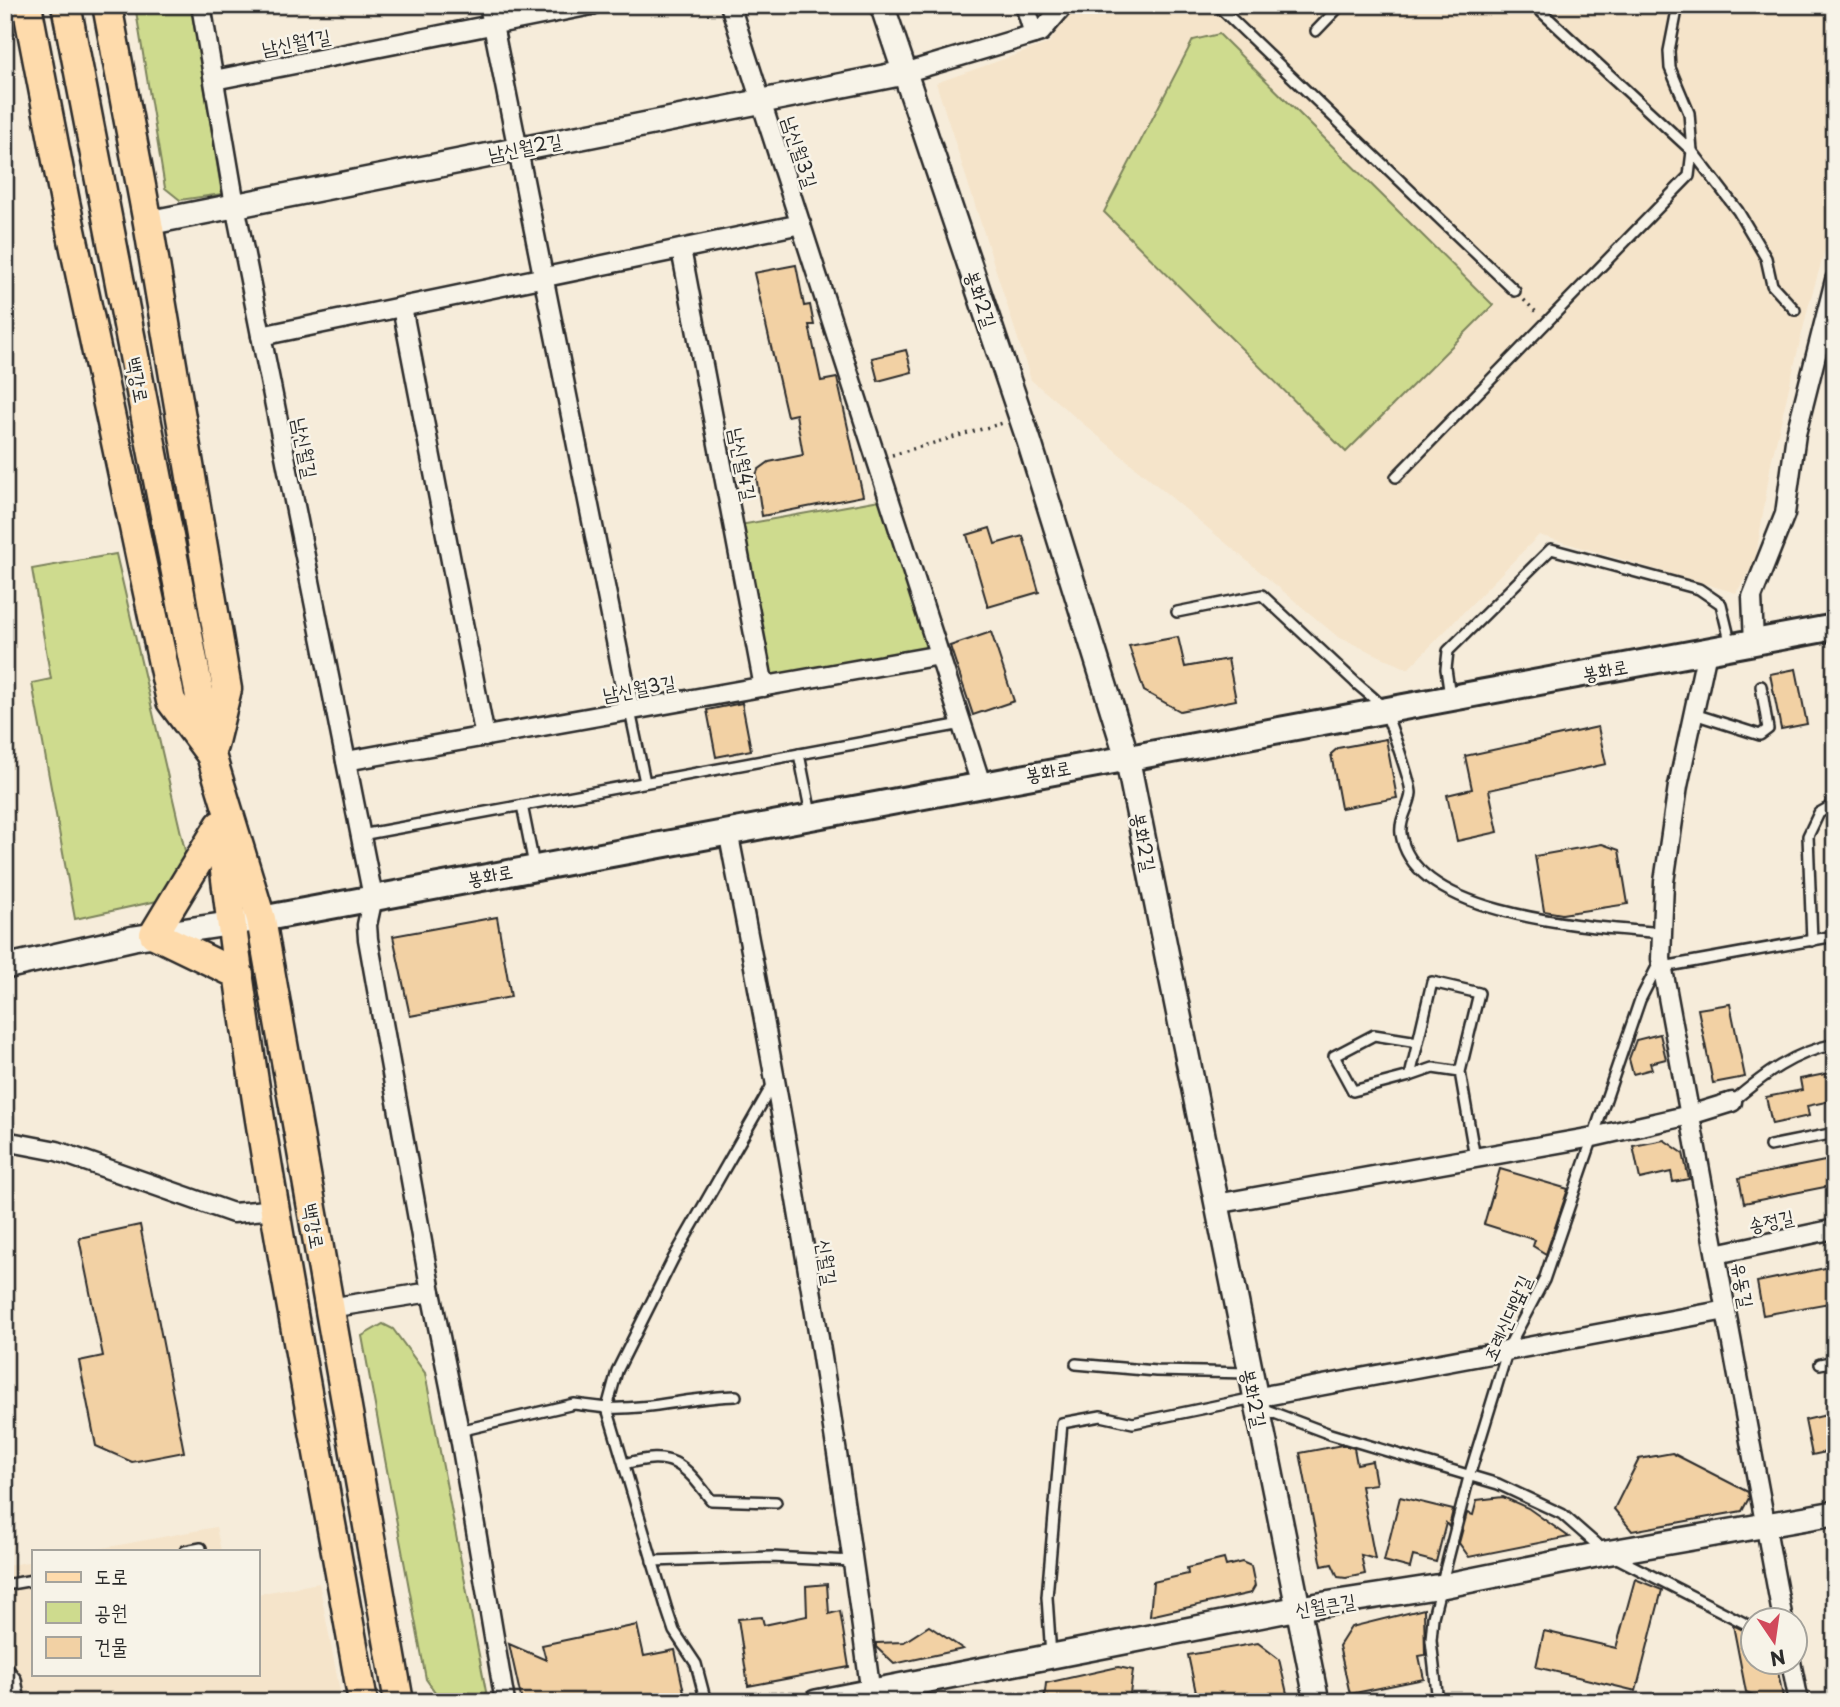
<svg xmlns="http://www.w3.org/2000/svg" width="1840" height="1707" viewBox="0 0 1840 1707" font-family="'Playpen Sans','Poor Story',sans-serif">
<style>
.built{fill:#f5e4ca}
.green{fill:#cedb8e;stroke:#7c835c;stroke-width:2}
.building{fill:#f2d1a4;stroke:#2b2b2b;stroke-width:2}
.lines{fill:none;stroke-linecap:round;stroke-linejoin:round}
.service-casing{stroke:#2b2b2b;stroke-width:14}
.minor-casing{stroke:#2b2b2b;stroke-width:23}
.tertiary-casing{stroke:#2b2b2b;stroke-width:28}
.secondary-casing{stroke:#2b2b2b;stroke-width:30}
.primary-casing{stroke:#2b2b2b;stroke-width:33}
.path{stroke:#2b2b2b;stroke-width:3.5;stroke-dasharray:2 5;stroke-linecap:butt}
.service{stroke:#f7f3e8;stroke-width:9}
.minor{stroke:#f7f3e8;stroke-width:18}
.tertiary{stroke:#f7f3e8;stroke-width:23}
.secondary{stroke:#f7f3e8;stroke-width:24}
.primary{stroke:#fedbac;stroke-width:28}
.labels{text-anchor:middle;stroke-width:5;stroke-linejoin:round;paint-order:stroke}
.street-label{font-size:19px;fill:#2b2b2b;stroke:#f7f3e8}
</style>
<rect width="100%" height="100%" fill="#f6ecda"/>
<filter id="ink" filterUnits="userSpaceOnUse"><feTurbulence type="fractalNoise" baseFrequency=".0143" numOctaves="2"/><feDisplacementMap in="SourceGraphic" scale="14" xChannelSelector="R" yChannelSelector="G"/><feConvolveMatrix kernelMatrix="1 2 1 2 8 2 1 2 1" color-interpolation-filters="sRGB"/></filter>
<g filter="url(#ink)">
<!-- built -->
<g class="built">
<path d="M1073,5H1835V216L1808,308L1771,463L1755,563L1736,593L1539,535L1408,669L1338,637L1031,380L936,83L1049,43Z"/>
<path d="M216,1527L221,1551H87Z"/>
<path d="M33,1561V1674H257V1594L319,1583L342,1702H5V1566Z"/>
</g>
<!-- green -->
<g class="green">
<path d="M135,5H191L222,194L180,200L165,188Z"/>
<path d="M1219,34L1493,305L1346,452L1104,212L1193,40Z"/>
<path d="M880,500L928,650L770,679L740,525Z"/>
<path d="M116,554L186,855L157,901L75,919L32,683L51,679L32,569Z"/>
<path d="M383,1324L393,1329L425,1373L488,1702H442L426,1679L362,1336Z"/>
</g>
<!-- building -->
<g class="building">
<path d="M796,265L804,306L810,305L814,325H809L821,381L837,378L863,496L762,516L756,475L758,470L769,462L803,455L796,414L787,416L754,273Z"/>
<path d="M906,350L912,372L878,381L872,358Z"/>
<path d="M990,528L995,544L1023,536L1039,592L988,607L967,535Z"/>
<path d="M991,632L1014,701L973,715L950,646Z"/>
<path d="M1178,637L1185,667L1228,659L1236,700L1180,711L1144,691L1129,646Z"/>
<path d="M1796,669L1807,724L1781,729L1770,674Z"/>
<path d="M742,703L751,750L716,757L707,710Z"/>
<path d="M1598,727L1606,764L1489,790L1498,832L1457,841L1447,795L1472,789L1465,756Z"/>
<path d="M1386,739L1397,798L1341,808L1331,754L1338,748Z"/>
<path d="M1602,844L1619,850L1628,904L1562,914L1544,911L1535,856Z"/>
<path d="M497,917L511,997L410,1016L393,936Z"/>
<path d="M1730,1004L1745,1077L1713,1083L1698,1009Z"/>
<path d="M1660,1034L1666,1059L1650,1063L1652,1069L1633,1074L1629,1059L1636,1040Z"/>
<path d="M1835,1072V1100L1807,1106L1809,1116L1772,1124L1766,1097L1802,1090L1800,1079Z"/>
<path d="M1664,1140L1683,1153L1689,1179L1673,1182L1671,1172L1640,1179L1633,1146Z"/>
<path d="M1835,1159V1185L1744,1203L1739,1178Z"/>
<path d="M1500,1169L1568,1189L1546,1254L1533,1246L1535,1240L1484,1224Z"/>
<path d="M140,1225L184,1452L132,1462L96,1446L79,1361L103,1356L79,1238Z"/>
<path d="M1835,1266V1302L1763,1315L1757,1282Z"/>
<path d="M1835,1413V1450L1812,1455L1805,1420Z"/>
<path d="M1342,1445L1354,1448L1357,1464L1372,1461L1376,1484L1361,1486L1375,1559L1361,1555L1365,1574L1346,1578L1338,1577L1332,1564L1322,1566L1300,1453Z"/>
<path d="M1672,1453L1748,1492L1749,1498L1742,1511L1632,1531L1614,1509L1639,1459Z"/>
<path d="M1400,1497L1453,1510L1449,1527L1446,1523L1436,1562L1413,1556L1410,1568L1384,1561Z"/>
<path d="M1503,1497L1528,1508L1569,1537L1469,1557L1459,1543L1467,1513L1473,1515L1477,1500Z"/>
<path d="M1224,1559L1226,1566L1242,1562L1251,1566L1255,1586L1251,1593L1150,1616L1153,1582L1188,1574L1187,1568Z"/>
<path d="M1635,1579L1662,1590L1636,1691L1536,1667L1544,1631L1616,1648Z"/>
<path d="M827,1584L829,1614L840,1611L849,1667L748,1686L738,1619L762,1617L764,1625L807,1616L806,1586Z"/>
<path d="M1424,1609L1425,1655L1419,1656L1424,1679L1350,1694L1339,1646L1351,1627Z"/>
<path d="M637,1625L644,1656L675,1650L685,1697L666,1702H522L509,1644L546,1660L542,1645Z"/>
<path d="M1733,1625L1753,1635V1662H1776L1784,1702H1771L1746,1692Z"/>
<path d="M929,1626L963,1649L894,1664L876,1647V1643L904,1642Z"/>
<path d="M1258,1643L1279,1659L1289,1702H1198L1188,1655Z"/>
<path d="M1118,1667L1133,1670L1129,1702H1044L1046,1683Z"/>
</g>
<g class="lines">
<defs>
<g id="service">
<path d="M1217,5L1515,291"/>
<path d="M1534,5L1692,151L1738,211L1766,258L1772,285L1795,310"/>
<path d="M1316,31L1341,5"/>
<path d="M1396,477L1689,176L1692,151L1689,113L1670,68L1669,51L1678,5"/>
<path d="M1177,612L1262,595C1293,624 1324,653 1355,682C1364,691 1380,701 1385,712C1390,722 1411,783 1411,793C1410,807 1399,818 1401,834C1414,919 1597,927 1663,933"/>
<path d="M1450,696L1446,669L1448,651L1551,549L1699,589L1721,604L1731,645"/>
<path d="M630,711L645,782"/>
<path d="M1694,714L1760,735L1768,729L1761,686"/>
<path d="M799,754L811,814"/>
<path d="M522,805L534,865"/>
<path d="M361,835L962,724"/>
<path d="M1812,941L1808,836L1819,813L1835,804"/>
<path d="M1663,967L1835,936"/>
<path d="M1460,1072L1433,1068L1410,1076L1432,982L1479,993L1460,1072L1475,1158"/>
<path d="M1410,1076L1353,1091L1334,1056L1374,1035L1418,1042"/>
<path d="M1732,1102C1765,1074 1792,1053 1835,1044"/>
<path d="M1770,1146L1835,1133"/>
<path d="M1076,1364L1156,1371L1249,1373"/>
<path d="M1820,1364L1835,1361"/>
<path d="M1261,1408L1330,1434L1498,1484L1562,1514L1603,1550"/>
<path d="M459,1431L574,1404L607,1408L617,1371L673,1259L774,1082"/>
<path d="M624,1464C673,1451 682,1462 711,1500L776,1502"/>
<path d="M185,1551L201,1548"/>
<path d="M1615,1557L1752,1627"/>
<path d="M652,1561L771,1557L853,1561"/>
<path d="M5,1585L33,1580"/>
<path d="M1051,1656L1047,1597L1062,1423L1101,1416L1133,1423L1254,1398"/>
<path d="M5,1665L16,1679L20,1702"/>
<path d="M706,1702L696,1664L674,1631L667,1610L607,1408C650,1410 692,1397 736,1396"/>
<path d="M1438,1702L1431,1640L1433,1617L1470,1473L1509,1346L1544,1280L1640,1000L1659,963"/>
</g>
<g id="minor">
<path d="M201,5L235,205L373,897L367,925L368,939L431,1292"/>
<path d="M489,5L630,711"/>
<path d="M730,5L981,784"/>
<path d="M1025,5L1034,34"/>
<path d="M904,73L1041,32L1064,5"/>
<path d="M214,80L592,5"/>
<path d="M681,249L764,687"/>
<path d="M402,307L485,737"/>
<path d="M261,336L801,224"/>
<path d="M1754,642L1752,597L1785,514L1796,434L1835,280"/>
<path d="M1707,651L1678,786L1664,882L1661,959L1783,1620"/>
<path d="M346,761L940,655"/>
<path d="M728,831C785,1120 834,1410 872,1702"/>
<path d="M5,1141L57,1151L233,1213L277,1209"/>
<path d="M1216,1204L1593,1137L1690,1115L1732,1102"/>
<path d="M1716,1254L1835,1229"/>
<path d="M329,1308L431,1292L459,1431L505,1702"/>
<path d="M1254,1398L1726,1310"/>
<path d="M1791,1662L1799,1702"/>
</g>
<g id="tertiary">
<path d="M882,5L1029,441L1127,757L1317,1702"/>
<path d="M148,223L904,73"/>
<path d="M5,967L134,938L261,919"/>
<path d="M816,1702L1299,1608L1442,1586L1606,1553L1835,1513"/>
</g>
<path id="secondary" d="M261,919L1835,627"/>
<g id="primary">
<path d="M27,5L65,202L171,701L211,755L261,919L399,1702"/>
<path d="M66,5L210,748"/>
<path d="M107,5L148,223L227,689L213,746"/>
<path d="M220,825L154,934L239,975"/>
<path d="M220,827C252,1120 312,1411 363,1702"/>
</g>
</defs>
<!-- service casing -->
<use href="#service" class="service-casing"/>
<!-- minor casing -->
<use href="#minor" class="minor-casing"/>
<!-- tertiary casing -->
<use href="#tertiary" class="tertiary-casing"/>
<!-- secondary casing -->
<use href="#secondary" class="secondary-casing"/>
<!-- primary casing -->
<use href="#primary" class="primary-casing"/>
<!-- path -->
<g class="path">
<path d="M1524,300L1536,312"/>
<path d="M892,455L1003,423"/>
</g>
<!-- service -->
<use href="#service" class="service"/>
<!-- minor -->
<use href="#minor" class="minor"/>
<!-- tertiary -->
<use href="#tertiary" class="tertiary"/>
<!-- secondary -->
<use href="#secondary" class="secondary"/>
<!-- primary -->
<use href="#primary" class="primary"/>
</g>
</g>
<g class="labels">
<!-- street labels -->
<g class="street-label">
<text transform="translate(296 42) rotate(-11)" y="7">남신월1길</text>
<text transform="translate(525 147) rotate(-11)" y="7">남신월2길</text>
<text transform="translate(800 152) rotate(72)" y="7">남신월3길</text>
<text transform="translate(981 299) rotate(71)" y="7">봉화2길</text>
<text transform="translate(138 380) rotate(79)" y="7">백강로</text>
<text transform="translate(305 448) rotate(79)" y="7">남신월길</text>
<text transform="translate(743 464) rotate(79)" y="7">남신월4길</text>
<text transform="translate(1605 670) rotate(-10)" y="7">봉화로</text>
<text transform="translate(639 688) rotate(-10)" y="7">남신월3길</text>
<text transform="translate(1048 771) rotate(-10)" y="7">봉화로</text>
<text transform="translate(1144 842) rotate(79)" y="7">봉화2길</text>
<text transform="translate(490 875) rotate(-11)" y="7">봉화로</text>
<text transform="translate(1771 1221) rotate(-12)" y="7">송정길</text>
<text transform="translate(314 1226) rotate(80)" y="7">백강로</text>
<text transform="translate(827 1262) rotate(81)" y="7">신월길</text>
<text transform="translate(1743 1285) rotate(80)" y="7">유동길</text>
<text transform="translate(1507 1318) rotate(-66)" y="7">조례신대앞길</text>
<text transform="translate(1254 1398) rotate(78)" y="7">봉화2길</text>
<text transform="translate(1325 1605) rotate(-9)" y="7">신월큰길</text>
</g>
</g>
<!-- margin -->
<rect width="1840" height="1707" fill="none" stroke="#f7f3e8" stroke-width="28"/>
<rect x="14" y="14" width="1812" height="1679" fill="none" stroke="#2b2b2b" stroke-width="2.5" filter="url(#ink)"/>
<!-- legend -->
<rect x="32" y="1550" width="228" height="126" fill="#f7f3e8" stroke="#a5a39c" stroke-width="2"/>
<rect x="46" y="1572" width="35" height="10" fill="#fedbac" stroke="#a5a39c" stroke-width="2"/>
<text x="94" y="1584" font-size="21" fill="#2b2b2b">도로</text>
<rect x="46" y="1602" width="35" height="21" fill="#cedb8e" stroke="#a5a39c" stroke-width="2"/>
<text x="94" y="1620" font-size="21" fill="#2b2b2b">공원</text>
<rect x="46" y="1637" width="35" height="21" fill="#f2d1a4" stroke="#a5a39c" stroke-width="2"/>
<text x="94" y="1654" font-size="21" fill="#2b2b2b">건물</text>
<!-- north arrow -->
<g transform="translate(1774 1641) rotate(167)"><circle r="33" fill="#f7f3e8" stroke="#a5a39c" stroke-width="2"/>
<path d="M0-5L12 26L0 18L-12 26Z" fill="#d1495b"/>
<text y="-10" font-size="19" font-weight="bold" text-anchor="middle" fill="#2b2b2b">N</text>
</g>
</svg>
